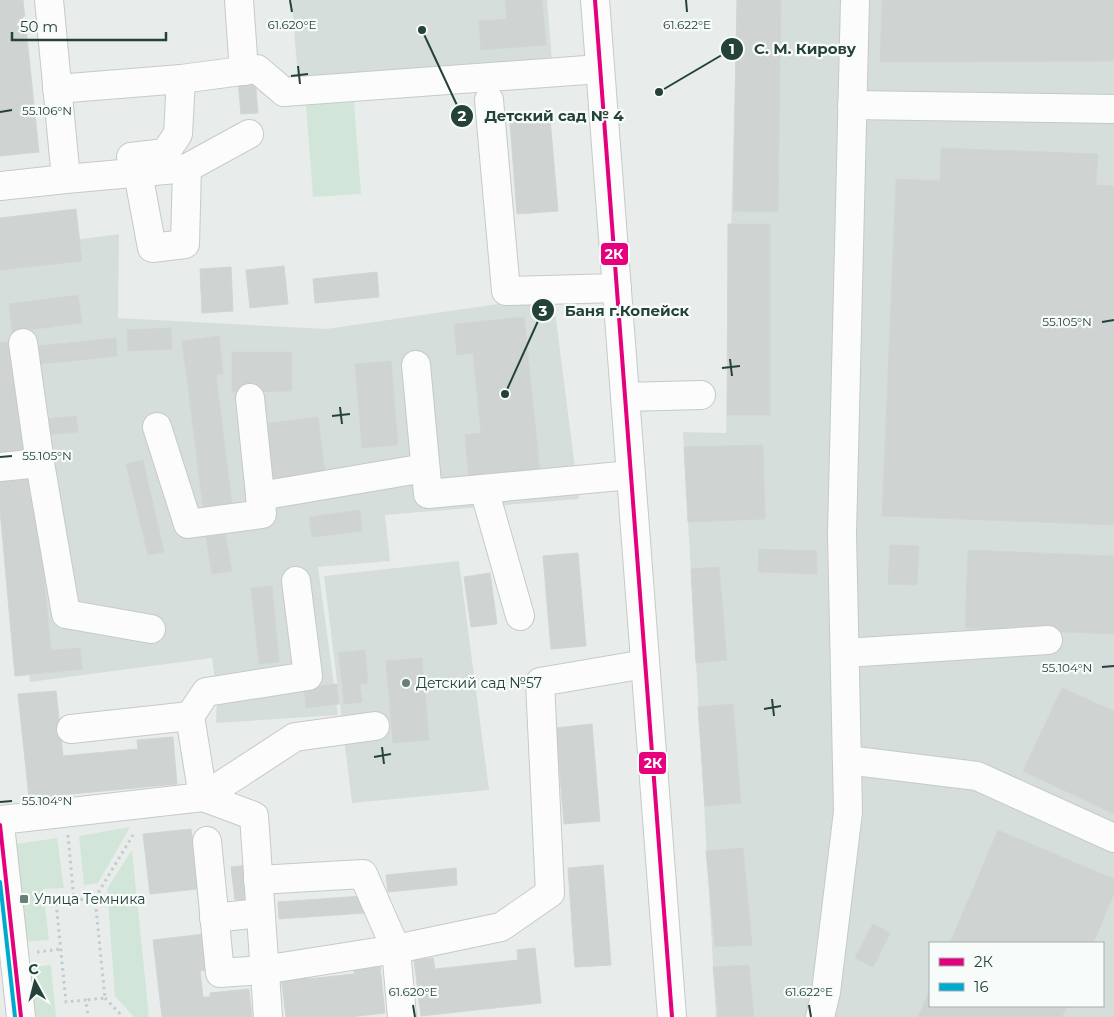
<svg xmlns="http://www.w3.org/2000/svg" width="1114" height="1017" viewBox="0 0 1114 1017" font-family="Montserrat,sans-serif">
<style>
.built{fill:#d6dedb;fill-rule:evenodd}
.green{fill:#d1e6d8}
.building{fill:#cfd4d2;stroke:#d1d6d4}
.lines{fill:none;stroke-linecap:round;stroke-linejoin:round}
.minor-casing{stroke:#c5cac8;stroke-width:30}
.path{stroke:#c3ccca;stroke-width:3;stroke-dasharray:2.5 4;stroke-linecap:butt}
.minor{stroke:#fcfcfc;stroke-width:28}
.bus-1-casing{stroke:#f7fbf9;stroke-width:8}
.bus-2-casing{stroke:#f7fbf9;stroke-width:8}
.bus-1{stroke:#e5007d;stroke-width:4}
.bus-2{stroke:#00a9ce;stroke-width:4}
.ticks{fill:none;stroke:#24423a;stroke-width:2}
.poi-dot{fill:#697e78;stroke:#f7fbf9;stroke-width:2}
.labels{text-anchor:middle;stroke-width:4.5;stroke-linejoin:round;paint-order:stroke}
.poi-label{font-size:14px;fill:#24423a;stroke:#f7fbf9;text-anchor:start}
.ticks-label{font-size:12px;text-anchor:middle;fill:#24423a;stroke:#f7fbf9;stroke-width:4.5;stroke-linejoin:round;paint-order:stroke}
.leader{fill:none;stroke:#24423a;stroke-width:2}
.callout-dot{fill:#24423a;stroke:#f7fbf9;stroke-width:2}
.mark-label{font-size:15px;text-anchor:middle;font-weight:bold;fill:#fff}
.callout-label{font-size:15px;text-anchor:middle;font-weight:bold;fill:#24423a;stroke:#f7fbf9;stroke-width:4.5;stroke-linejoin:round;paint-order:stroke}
.line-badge{stroke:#f7fbf9;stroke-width:2}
.badge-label{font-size:14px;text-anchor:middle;font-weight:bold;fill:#fff}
</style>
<rect width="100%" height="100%" fill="#e8edeb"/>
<!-- built -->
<g class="built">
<path d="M292,0H547L552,61L298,81Z"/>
<path d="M737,0H1114V1017H716L683,432L726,433ZM930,943H1103V1006H930Z"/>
<path d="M119,234L118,318L326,329L553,296L579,499L385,515L390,561L318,567L338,715L216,723L217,697L212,658L30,682L0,447V250Z"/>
<path d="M459,561L489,790L352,803L324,576Z"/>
</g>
<!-- green -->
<g class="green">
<path d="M354,102L361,194L313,197L306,105Z"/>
<path d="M130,827L98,883L84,885L79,836Z"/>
<path d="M57,838L64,888L43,889L49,940L21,942L10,845Z"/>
<path d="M132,850L149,1017H134L115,996L107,889Z"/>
<path d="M51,965L56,1017H31L25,967Z"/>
</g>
<!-- building -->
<g class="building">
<path d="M0,0H23L39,152L0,156Z"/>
<path d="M505,0H542L546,45L481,50L479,21L507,19Z"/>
<path d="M737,0H781L778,212L733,211Z"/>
<path d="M882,0H1114V61L880,62Z"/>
<path d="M255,79L258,113L241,114L238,81Z"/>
<path d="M550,118L558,211L517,214L510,122Z"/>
<path d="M941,148L1098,154L1096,185L1114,186V525L882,516L896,179L940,181Z"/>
<path d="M76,209L82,261L0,270V218Z"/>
<path d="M728,224H770V415H727Z"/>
<path d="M284,266L288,304L250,308L246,270Z"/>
<path d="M231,267L233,311L202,313L200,269Z"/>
<path d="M377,272L379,297L315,303L313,279Z"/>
<path d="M78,295L82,323L12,332L9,304Z"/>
<path d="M524,317L540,472L469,479L465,435L481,433L473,353L457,355L454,324Z"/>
<path d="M171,328L172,349L128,351L127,330Z"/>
<path d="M219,336L223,374L187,379L182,341Z"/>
<path d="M116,338L117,356L41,364L39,346Z"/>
<path d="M13,342L26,456L0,459V343Z"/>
<path d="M232,352H292V391L232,392Z"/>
<path d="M391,361L398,445L362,448L355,364Z"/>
<path d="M216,375L233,512L204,516L187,379Z"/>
<path d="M76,416L78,432L48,435L47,419Z"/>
<path d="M318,417L326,481L270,488L262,424Z"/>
<path d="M763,445L765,519L688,522L684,447Z"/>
<path d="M143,460L164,552L148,555L126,464Z"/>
<path d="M34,473L37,506L0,510V476Z"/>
<path d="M37,506L51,650L13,654L0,510Z"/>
<path d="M360,510L362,531L312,537L309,517Z"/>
<path d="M224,529L232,571L212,574L205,532Z"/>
<path d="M890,545L919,546L917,585L888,584Z"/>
<path d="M759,549L817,551V574L758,572Z"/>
<path d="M968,550L1114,556V634L965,628Z"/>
<path d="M578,553L586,646L551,649L543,556Z"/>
<path d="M719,567L727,660L696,663L691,569Z"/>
<path d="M490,573L497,624L471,627L464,577Z"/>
<path d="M272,586L279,662L259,664L251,588Z"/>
<path d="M80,648L82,669L15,676L13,654Z"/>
<path d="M365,650L367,671L341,674L338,653Z"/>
<path d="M422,658L429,740L393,743L386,661Z"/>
<path d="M367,671L368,683L360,684L362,702L344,704L341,674Z"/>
<path d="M337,684L339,704L306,708L304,688Z"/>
<path d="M1062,688L1114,711V814L1023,771Z"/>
<path d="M56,691L63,756L138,749L137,740L173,737L177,784L29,798L18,694Z"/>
<path d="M733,704L741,803L705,806L698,707Z"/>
<path d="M592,724L600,821L564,824L556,728Z"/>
<path d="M191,829L198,889L150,894L143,834Z"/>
<path d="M998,830L1114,879V894L1093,943H950Z"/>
<path d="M743,848L752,945L715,947L706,851Z"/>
<path d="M248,865L252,899L235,900L231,867Z"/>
<path d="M603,865L611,965L575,967L568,868Z"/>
<path d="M456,868L457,885L388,892L386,875Z"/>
<path d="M363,896L364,913L279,919L278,902Z"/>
<path d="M873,924L890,933L873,967L855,958Z"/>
<path d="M205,934L209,970L200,971L203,997H210V993L249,989L252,1017H162L153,940Z"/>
<path d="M535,948L541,1003L421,1016L414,960L433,958L435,969L518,960L517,950Z"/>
<path d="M749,965L754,1017H718L713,967Z"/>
<path d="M380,966L385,1013L350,1017H286L281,976L308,973V979L354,974V969Z"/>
<path d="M930,989V1006H1067L1062,1017H918Z"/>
</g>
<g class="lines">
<defs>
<g id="minor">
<path d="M239,0L244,71"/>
<path d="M595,0L672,1017"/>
<path d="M57,89L181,79L257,69L284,92L600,69"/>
<path d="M489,100L506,291L617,288"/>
<path d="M852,105L1114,109"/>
<path d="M131,157L165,153L178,134L181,79"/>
<path d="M138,173L152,248L185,244L187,168"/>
<path d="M66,179L187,168L249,134"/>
<path d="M0,186L66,179L49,0"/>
<path d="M23,343L40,463L66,614L151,629"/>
<path d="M416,365L428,494L631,475"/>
<path d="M625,397L701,395"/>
<path d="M157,427L188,524L262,514L250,398"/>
<path d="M0,467L40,463"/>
<path d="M484,489L520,616"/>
<path d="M260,496L425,468"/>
<path d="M845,653L1048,640"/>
<path d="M190,716L206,692L308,676L296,581"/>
<path d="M71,729L190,716L203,797L254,816L268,1017"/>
<path d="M847,760L977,776L1114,838"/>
<path d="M0,820L203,797L295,737L375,726"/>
<path d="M0,825L21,1017"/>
<path d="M207,841L220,973L263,970L396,949L501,927L550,893L540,682L645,664"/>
<path d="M258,880L363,874L396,949L402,1017"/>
<path d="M214,918L260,913"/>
<path d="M820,1017L826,992L848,812L842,534L855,0"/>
</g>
</defs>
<!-- minor casing -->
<use href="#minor" class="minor-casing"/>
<!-- path -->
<g class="path">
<path d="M68,835L74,900L95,898L105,998L86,1000"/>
<path d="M95,898L133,835"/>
<path d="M74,900L56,902L66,1002L86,1000L88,1017"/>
<path d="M37,952L61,949"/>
<path d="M105,998L123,1017"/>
</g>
<!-- minor -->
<use href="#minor" class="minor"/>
<defs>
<g id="bus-1">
<path d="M595,0L672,1017"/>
<path d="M0,825L21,1017"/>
</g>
<path id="bus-2" d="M0,882L15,1017"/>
</defs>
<!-- bus-1 casing -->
<use href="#bus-1" class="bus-1-casing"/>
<!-- bus-2 casing -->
<use href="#bus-2" class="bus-2-casing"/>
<!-- bus-1 -->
<use href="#bus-1" class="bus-1"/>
<!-- bus-2 -->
<use href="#bus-2" class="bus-2"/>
</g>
<!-- ticks -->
<path class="ticks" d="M290,0L292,12M686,0L687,12M298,66L300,84M291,76L308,74M0,112L12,110M1102,322L1114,320M730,359L732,376M722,368L740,366M340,407L342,424M332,416L350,414M0,457L12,456M1102,667L1114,666M772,699L774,716M764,709L781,706M382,747L384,764M374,757L391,754M0,802L12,801M413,1005L415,1017M809,1005L811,1017"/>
<!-- markers -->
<g class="poi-dot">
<circle cx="406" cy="683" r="5"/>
<rect x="19" y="894" width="10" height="10" rx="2.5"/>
</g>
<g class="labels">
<!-- poi labels -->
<g class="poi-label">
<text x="416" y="688">Детский сад №57</text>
<text x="34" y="904">Улица Темника</text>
</g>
</g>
<g class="ticks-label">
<text x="292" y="29">61.620°E</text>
<text x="687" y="29">61.622°E</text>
<text x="47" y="115">55.106°N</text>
<text x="1067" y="326">55.105°N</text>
<text x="47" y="460">55.105°N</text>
<text x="1067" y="672">55.104°N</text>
<text x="47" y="805">55.104°N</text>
<text x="413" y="996">61.620°E</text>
<text x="809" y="996">61.622°E</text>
</g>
<!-- callouts -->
<path class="leader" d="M659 92L732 49M422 30L462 116M505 394L543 310"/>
<g class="callout-dot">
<circle cx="659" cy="92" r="5"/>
<circle cx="422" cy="30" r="5"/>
<circle cx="505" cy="394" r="5"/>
<circle cx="732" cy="49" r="12"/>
<circle cx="462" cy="116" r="12"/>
<circle cx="543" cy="310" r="12"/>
</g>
<g class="mark-label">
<text x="732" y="54">1</text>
<text x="462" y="121">2</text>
<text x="543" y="316">3</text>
</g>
<g class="callout-label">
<text x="805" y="54">С. М. Кирову</text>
<text x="554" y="121">Детский сад № 4</text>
<text x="627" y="316">Баня г.Копейск</text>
</g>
<g class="line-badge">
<rect x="600" y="242" width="29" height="24" rx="5" fill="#e5007d"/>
<rect x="638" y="751" width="29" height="24" rx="5" fill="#e5007d"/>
</g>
<g class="badge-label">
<text x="614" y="259">2К</text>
<text x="653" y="768">2К</text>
</g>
<!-- legend -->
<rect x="929" y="942" width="175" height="65" fill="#f7fbf9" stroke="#a3b1ad"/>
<rect x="939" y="958" width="25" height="8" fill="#e5007d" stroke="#a3b1ad"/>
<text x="974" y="967" font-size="15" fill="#24423a">2К</text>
<rect x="939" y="983" width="25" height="8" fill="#00a9ce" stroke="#a3b1ad"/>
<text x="974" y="992" font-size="15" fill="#24423a">16</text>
<!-- north arrow -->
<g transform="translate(35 982) rotate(353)" stroke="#f7fbf9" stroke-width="4" paint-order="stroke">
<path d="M0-4L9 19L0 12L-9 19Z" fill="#24423a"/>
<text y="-8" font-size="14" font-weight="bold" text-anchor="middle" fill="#24423a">С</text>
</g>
<!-- scale -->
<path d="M12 32v8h154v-8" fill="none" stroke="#24423a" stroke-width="2.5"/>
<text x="20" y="32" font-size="15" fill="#24423a" stroke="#f7fbf9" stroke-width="4" paint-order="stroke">50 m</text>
</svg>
